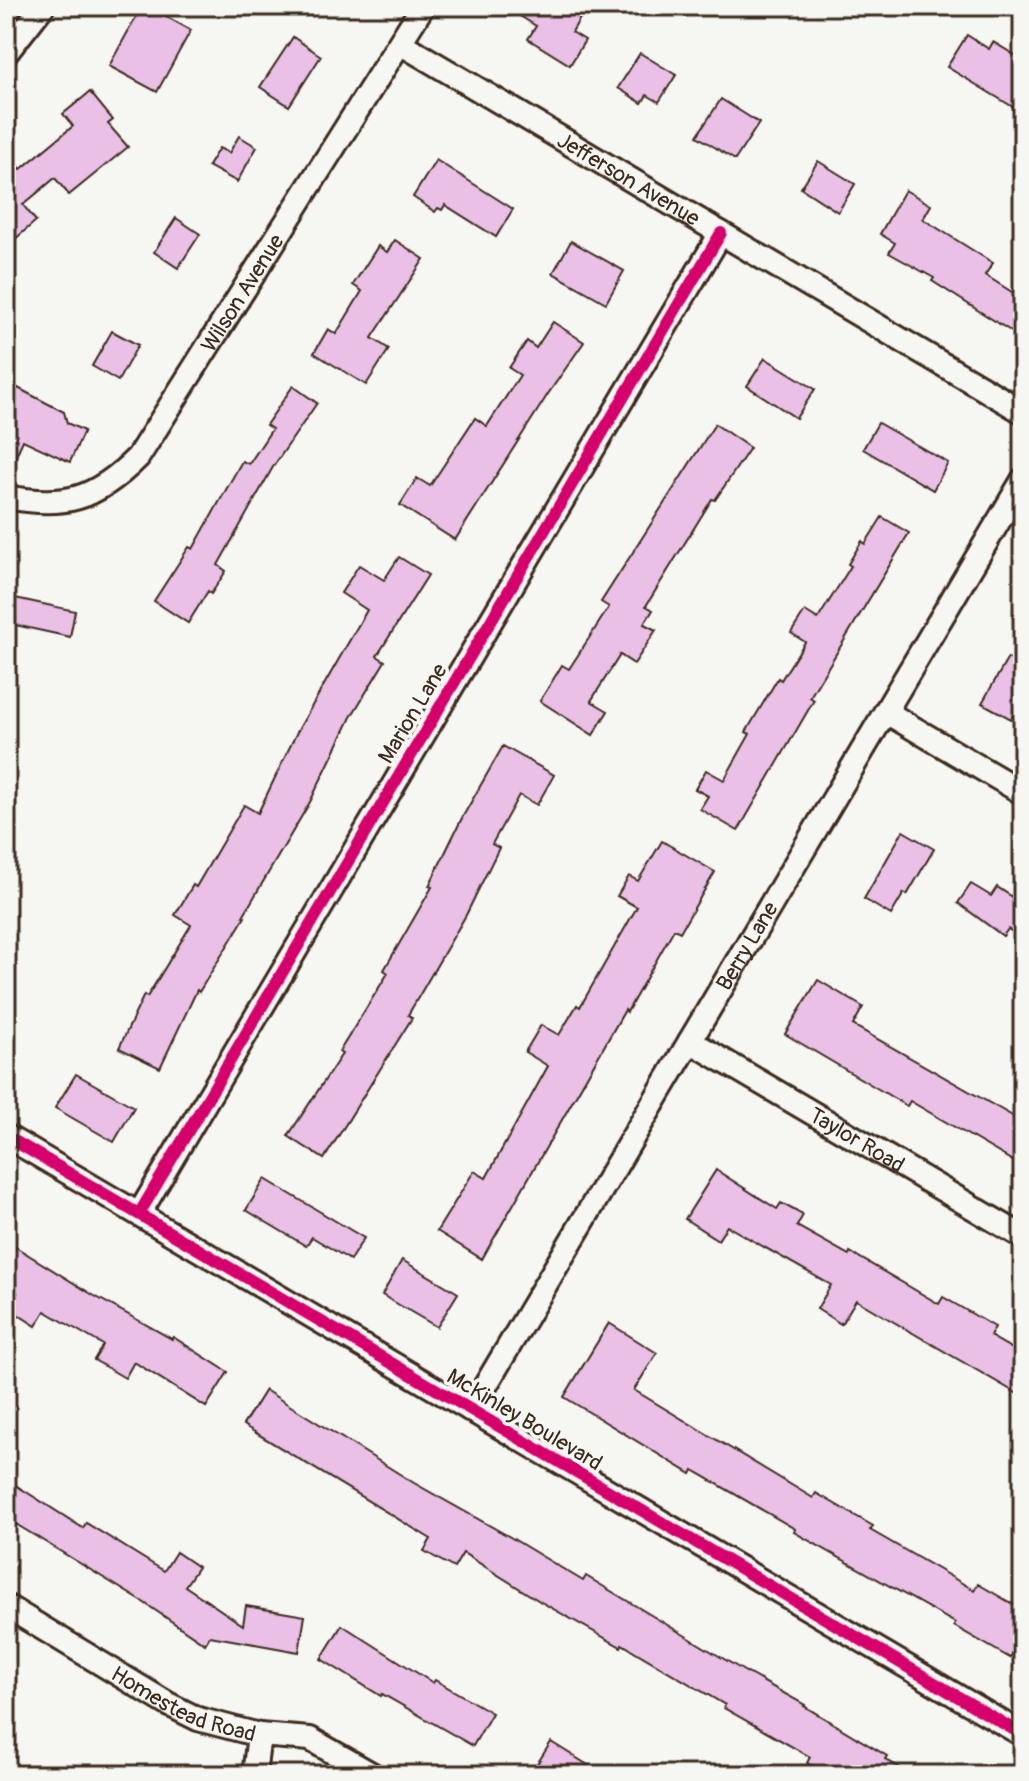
<svg xmlns="http://www.w3.org/2000/svg" width="1029" height="1781" viewBox="0 0 1029 1781" font-family="Pangolin,sans-serif">
<style>
.building{fill:#eac0e7;stroke:#3b2a1e;stroke-width:2}
.lines{fill:none;stroke-linecap:round;stroke-linejoin:round}
.minor-casing{stroke:#3b2a1e;stroke-width:28}
.minor{stroke:#f6f6f2;stroke-width:22}
.cycleway-casing{stroke:#f6f6f2;stroke-width:17}
.cycleway{stroke:#d6006c;stroke-width:12}
.labels{text-anchor:middle;stroke-width:7;stroke-linejoin:round;paint-order:stroke}
.street-label{font-size:22px;fill:#3b2a1e;stroke:#f6f6f2}
</style>
<rect width="100%" height="100%" fill="#f6f6f2"/>
<filter id="ink" filterUnits="userSpaceOnUse"><feTurbulence type="fractalNoise" baseFrequency=".0125" numOctaves="2"/><feDisplacementMap in="SourceGraphic" scale="16" xChannelSelector="R" yChannelSelector="G"/><feConvolveMatrix kernelMatrix="1 2 1 2 8 2 1 2 1" color-interpolation-filters="sRGB"/></filter>
<g filter="url(#ink)">
<!-- building -->
<g class="building">
<path d="M142,6H147L191,30L157,92L109,66Z"/>
<path d="M504,6H560L580,18L572,32L585,40L570,65L528,39L536,26Z"/>
<path d="M967,35L989,49L993,42L1023,60V113L947,67Z"/>
<path d="M293,37L321,56L289,106L260,87Z"/>
<path d="M640,53L676,75L659,102L647,95L642,103L618,88Z"/>
<path d="M90,92L113,120L108,124L128,147L69,195L55,178L23,205L36,221L6,247V152L21,169L73,126L63,114Z"/>
<path d="M721,99L759,123L735,160L697,136Z"/>
<path d="M239,136L257,147L237,182L208,166L219,148L229,153Z"/>
<path d="M436,160L513,209L496,237L445,205L442,210L438,208L435,212L413,197Z"/>
<path d="M818,161L855,184L838,212L801,188Z"/>
<path d="M905,190L931,205L923,219L993,263L985,275L1023,299V339L932,281L934,278L889,253L895,243L880,234Z"/>
<path d="M176,218L200,234L178,268L154,252Z"/>
<path d="M395,240L424,259L372,338L389,349L366,385L314,353L328,329L336,334L362,291L353,285L378,246L387,252Z"/>
<path d="M571,241L624,271L606,303L553,273Z"/>
<path d="M553,322L584,342L548,394L455,540L400,505L417,478L430,486L475,418L487,426L520,375L509,368L527,341L536,348Z"/>
<path d="M112,331L138,345L118,381L92,366Z"/>
<path d="M765,358L815,389L796,418L747,386Z"/>
<path d="M14,386L64,412L67,423L84,431L70,462L23,440L6,478V404Z"/>
<path d="M293,386L317,403L273,467L218,565L226,571L211,594L208,591L188,623L154,601L189,547L193,549L242,461L249,464L272,429L266,425Z"/>
<path d="M878,423L948,463L933,490L863,449Z"/>
<path d="M715,424L750,448L715,500L712,499L646,606L653,610L644,624L656,630L634,664L620,655L591,701L608,711L593,735L540,701L562,665L569,669L609,607L601,602Z"/>
<path d="M882,517L909,533L810,697L814,700L738,831L700,809L708,796L695,789L706,770L724,780L750,734L746,732L778,678L781,680L805,642L791,633L805,611L818,619L851,566L848,564L862,541L865,544Z"/>
<path d="M399,557L428,575L377,656L385,661L351,717L310,802L243,916L245,917L199,992L197,990L160,1068L119,1048L144,995L147,997L191,925L175,915L193,885L196,887L244,805L258,813L297,732L367,610L341,593L359,565L384,580Z"/>
<path d="M6,596L75,611L70,637L6,623Z"/>
<path d="M1008,658L1023,667V698L1011,719L982,703Z"/>
<path d="M503,746L554,775L537,805L519,795L492,844L499,848L466,915L408,1015L412,1018L324,1159L288,1136L342,1054L339,1052L388,973L384,970L432,887L429,886L462,818Z"/>
<path d="M903,831L934,849L907,895L904,893L891,915L864,899Z"/>
<path d="M662,841L715,872L680,932L674,929L627,1012L625,1010L482,1259L437,1231L474,1171L486,1178L548,1066L525,1052L541,1025L559,1035L577,1005L580,1007L637,907L617,896L629,876L638,881Z"/>
<path d="M971,884L991,896L997,887L1023,904V939L1008,929L1003,936L958,903Z"/>
<path d="M818,980L863,1007L853,1025L1023,1122V1167L910,1101L907,1106L785,1034Z"/>
<path d="M76,1074L134,1107L114,1142L55,1108Z"/>
<path d="M716,1170L777,1209L781,1203L803,1215L797,1226L849,1255L850,1252L939,1304L943,1297L995,1327L990,1336L1023,1355V1397L856,1300L841,1324L817,1309L831,1285L727,1226L718,1240L685,1219Z"/>
<path d="M265,1179L364,1238L350,1260L312,1237L306,1246L246,1210Z"/>
<path d="M6,1241L93,1295L172,1339L173,1337L228,1372L206,1407L134,1362L125,1378L94,1360L103,1345L45,1311L36,1326L8,1308L17,1293L6,1287Z"/>
<path d="M402,1260L458,1293L437,1327L382,1295Z"/>
<path d="M609,1323L657,1353L634,1390L813,1498L816,1493L873,1526L870,1530L974,1590L978,1584L1023,1610V1635L1010,1658L954,1626L955,1623L794,1532L795,1529L693,1470L691,1474L564,1397Z"/>
<path d="M265,1390L414,1483L510,1537L583,1581L586,1576L744,1671L805,1705L804,1706L887,1756L885,1759L912,1775H827L807,1763L810,1757L724,1708L725,1705L622,1644L621,1647L541,1602L463,1553L454,1568L424,1551L431,1539L243,1425Z"/>
<path d="M6,1479L83,1528L86,1523L164,1571L176,1552L198,1567L185,1586L243,1625L246,1606L305,1616L299,1652L210,1636L205,1644L143,1602L6,1518Z"/>
<path d="M342,1625L433,1683L435,1680L492,1713L473,1746L382,1694L381,1696L321,1659Z"/>
<path d="M551,1742L604,1775H530Z"/>
</g>
<g class="lines">
<defs>
<g id="minor">
<path id="s1" d="M400,43L1023,412"/>
<path d="M6,53L43,6"/>
<path id="s2" d="M6,497C65,508 95,500 138,457L423,6"/>
<path d="M886,712L1023,793"/>
<path id="s3" d="M690,1041L1023,1237"/>
<path d="M6,1136L1023,1735"/>
<path d="M139,1214L721,233"/>
<path id="s4" d="M471,1410L1023,480"/>
<path id="s5" d="M6,1606L168,1704L198,1719L259,1735L310,1739L373,1775"/>
<path d="M254,1775L259,1735"/>
</g>
</defs>
<!-- minor casing -->
<use href="#minor" class="minor-casing"/>
<!-- minor -->
<use href="#minor" class="minor"/>
<defs>
<g id="cycleway">
<path d="M6,1136L1023,1735"/>
<path d="M139,1214L721,233"/>
</g>
</defs>
<!-- cycleway casing -->
<use href="#cycleway" class="cycleway-casing"/>
<!-- cycleway -->
<use href="#cycleway" class="cycleway"/>
</g>
</g>
<g class="labels">
<!-- street labels -->
<g class="street-label">
<text dy="8" stroke="none"><textPath href="#s1" startOffset="266">Jefferson Avenue</textPath></text>
<text dy="8" stroke="none"><textPath href="#s2" startOffset="340">Wilson Avenue</textPath></text>
<text transform="translate(412 713) rotate(-59)" y="8">Marion Lane</text>
<text dy="8" stroke="none"><textPath href="#s4" startOffset="540">Berry Lane</textPath></text>
<text dy="8" stroke="none"><textPath href="#s3" startOffset="194">Taylor Road</textPath></text>
<text transform="translate(525 1419) rotate(31)" y="8">McKinley Boulevard</text>
<text dy="8" stroke="none"><textPath href="#s5" startOffset="204">Homestead Road</textPath></text>
</g>
</g>
<!-- margin -->
<rect width="1029" height="1781" fill="none" stroke="#f6f6f2" stroke-width="32"/>
<rect x="16" y="16" width="997" height="1749" fill="none" stroke="#3b2a1e" stroke-width="3" filter="url(#ink)"/>
</svg>
